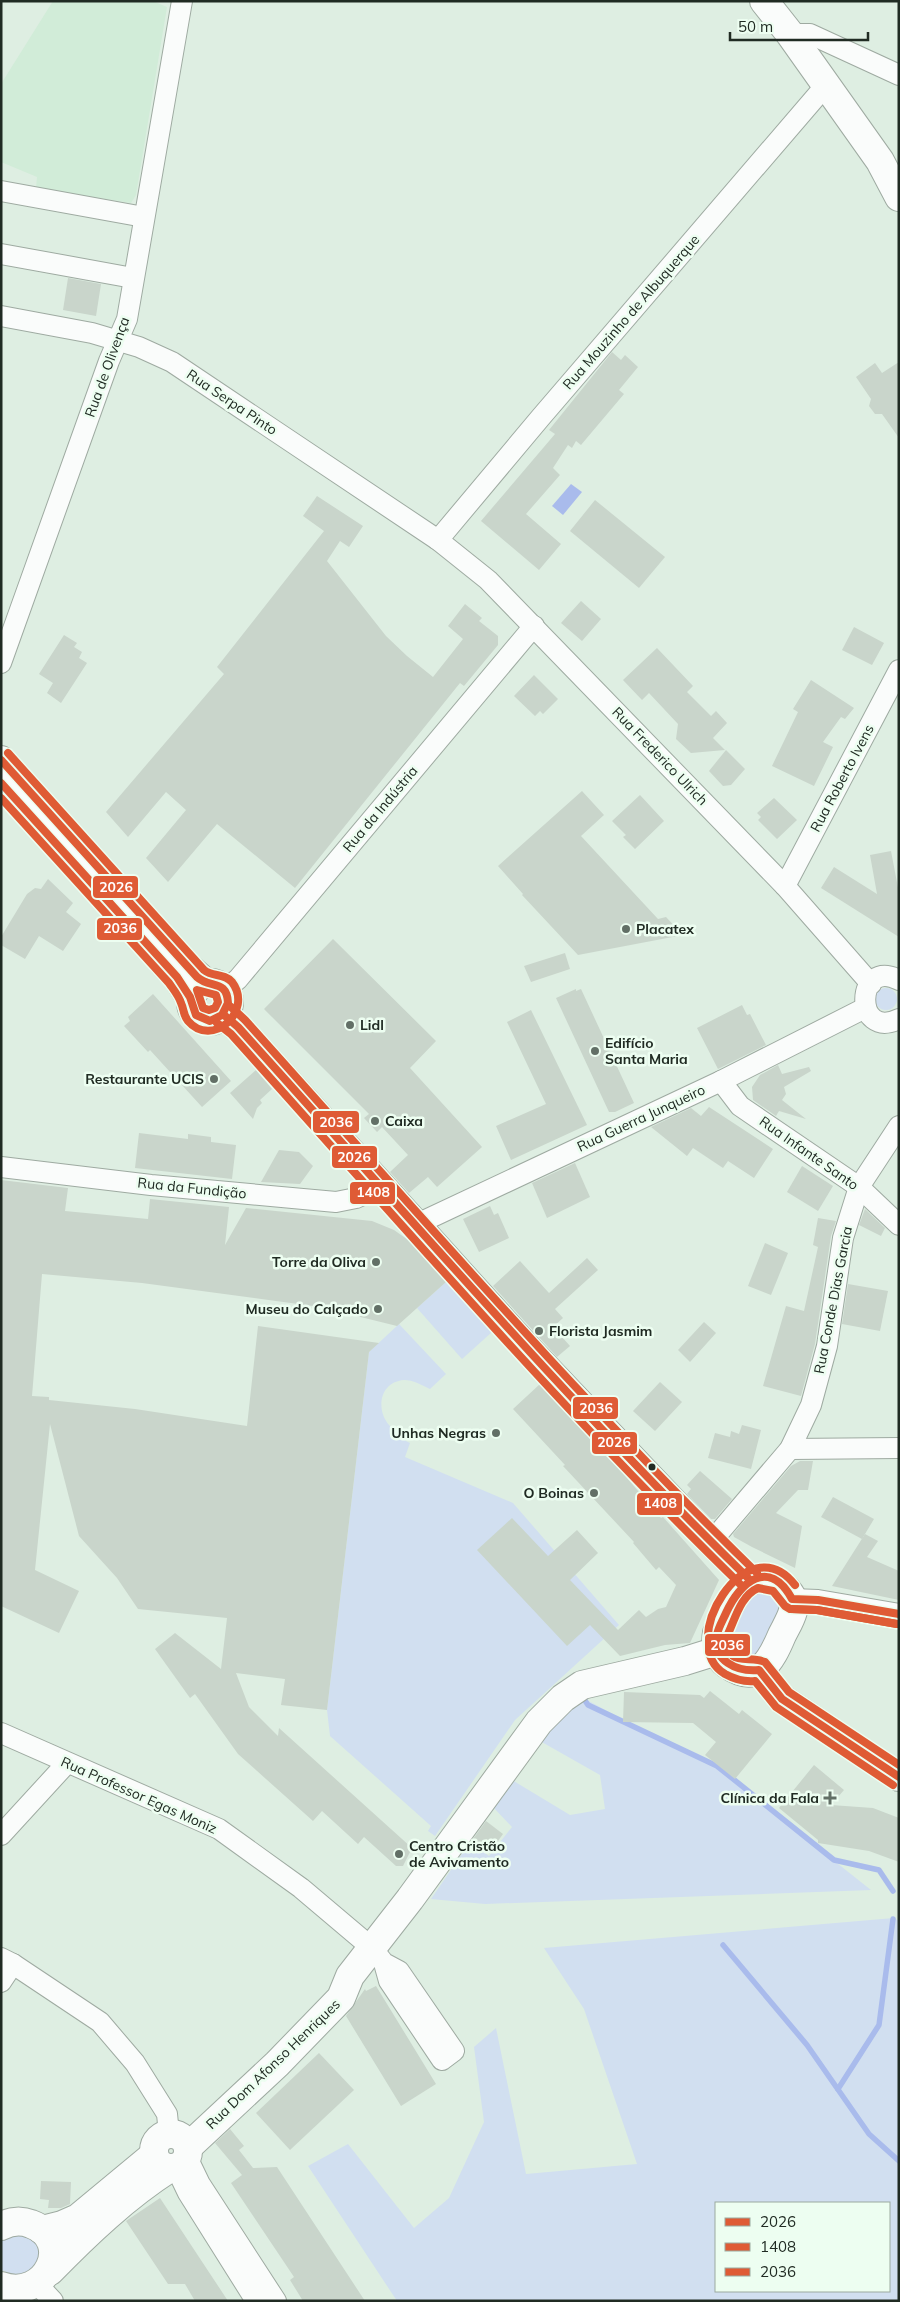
<svg xmlns="http://www.w3.org/2000/svg" width="900" height="2302" viewBox="0 0 900 2302" font-family="Mulish,sans-serif">
<style>
.built{fill:#d1ecd8}
.green{fill:#d1dff0;fill-rule:evenodd}
.water{fill:#a9bbec}
.lines{fill:none;stroke-linecap:round;stroke-linejoin:round}
.stream{stroke:#a9bbec;stroke-width:5.5}
.building{fill:#c9d5cb}
.street-casing{stroke:#9eaaa1;stroke-width:22}
.secondary-casing{stroke:#9eaaa1;stroke-width:30}
.primary-casing{stroke:#9eaaa1;stroke-width:30}
.street{stroke:#fafcfb;stroke-width:20}
.secondary{stroke:#fafcfb;stroke-width:28}
.primary{stroke:#fafcfb;stroke-width:28}
.bus-1-casing{stroke:#edfef1;stroke-width:11}
.bus-2-casing{stroke:#edfef1;stroke-width:11}
.bus-3-casing{stroke:#edfef1;stroke-width:11}
.bus-1{stroke:#df5b35;stroke-width:8}
.bus-2{stroke:#df5b35;stroke-width:8}
.bus-3{stroke:#df5b35;stroke-width:8}
.poi-dot{fill:#626f66;stroke:#edfef1;stroke-width:2}
.bus-dot{fill:#202b23;stroke:#edfef1;stroke-width:2}
.labels{text-anchor:middle;stroke-width:5;stroke-linejoin:round;paint-order:stroke}
.street-label{font-size:14px;fill:#202b23;stroke:#edfef1}
.poi-label{font-size:14px;font-weight:bold;fill:#202b23;stroke:#edfef1;text-anchor:start}
.line-badge{stroke:#edfef1;stroke-width:2}
.badge-label{font-size:14px;text-anchor:middle;font-weight:bold;fill:#fff}
</style>
<rect width="100%" height="100%" fill="#deeee2"/>
<!-- built -->
<path class="built" d="M53,1H153L167,7L136,195L131,203L36,188L37,177L1,162V84Z"/>
<!-- green -->
<g class="green">
<circle cx="886" cy="999" r="11"/>
<path d="M446,1282L492,1332L462,1359L417,1308Z"/>
<path d="M399,1324L446,1374L430,1389C422,1385 413,1380 404,1380C378,1382 375,1413 392,1428L390,1433L410,1443L405,1457L513,1503L619,1625L515,1720L435,1836L428,1831L431,1826L330,1736L327,1710L369,1352Z"/>
<path d="M755,1590L777,1595L781,1608C772,1628 761,1675 733,1651L730,1640L750,1594Z"/>
<path d="M585,1699L685,1753L703,1757L871,1890L485,1904L431,1899L470,1842L489,1856L512,1827L493,1807L512,1780L570,1815L605,1809L600,1775L540,1741L558,1717Z"/>
<path d="M894,1918L899,1921V2301H397L308,2166L348,2144L414,2228L449,2198L484,2122L474,2047L496,2028L526,2174L637,2164L584,2009L544,1948ZM889,2203V2291H716V2203Z"/>
<path d="M6,2234H29L40,2247L38,2264L20,2277L1,2270V2238Z"/>
</g>
<!-- water -->
<path class="water" d="M571,484L582,492L563,515L552,506Z"/>
<g class="lines">
<!-- stream -->
<g class="stream">
<path d="M584,1699L588,1705L717,1766L834,1860L879,1870L893,1891"/>
<path d="M723,1945L807,2045L869,2134L899,2161"/>
<path d="M838,2089L879,2025L893,1919"/>
</g>
</g>
<!-- building -->
<g class="building">
<path d="M68,278L101,284L96,316L63,310Z"/>
<path d="M612,352L621,360L625,355L638,367L619,390L624,394L581,445L576,441L572,448L568,445L553,468L560,475L526,514L561,544L539,570L481,521L555,434L549,430Z"/>
<path d="M899,362V438L882,414H875L869,406L871,399L856,377L875,363L882,373Z"/>
<path d="M317,496L363,526L349,547L340,541L327,561L386,636L407,656L433,677L463,639L448,626L465,604L482,618L479,621L498,636V645L464,686L460,683L295,888L217,824L168,882L146,858L186,810L166,792L128,837L106,812L224,674L217,667L324,531L303,516Z"/>
<path d="M595,500L665,557L639,588L570,531Z"/>
<path d="M581,601L601,619L582,641L561,623Z"/>
<path d="M854,627L884,643L872,665L842,650Z"/>
<path d="M64,635L77,643L74,647L82,652L79,658L87,663L61,703L47,693L53,683L39,674Z"/>
<path d="M657,648L693,686L687,692L711,716L716,711L727,723L713,738L725,750L691,753L676,739L678,724L649,693L642,700L623,680Z"/>
<path d="M534,675L558,699L543,714L540,711L535,716L514,696Z"/>
<path d="M811,680L854,708L845,719L841,717L823,742L833,747L814,786L772,766L798,712L793,709Z"/>
<path d="M726,750L745,769L731,785L723,786L709,771Z"/>
<path d="M582,791L604,815L581,836L658,919L666,917L683,935L578,955L522,895L523,894L498,866Z"/>
<path d="M640,795L664,821L635,849L623,837L626,835L612,821Z"/>
<path d="M774,798L797,820L777,839L758,820L761,817L757,813Z"/>
<path d="M891,851L899,893V937L821,888L834,867L877,894L870,855Z"/>
<path d="M48,879L73,903L66,912L81,924L63,951L39,936L25,959L1,945V937L27,894L35,888L41,889Z"/>
<path d="M333,939L436,1041L410,1068L482,1147L437,1187L428,1177L409,1193L390,1172L408,1155L382,1127L377,1132L364,1118L369,1114L264,1009Z"/>
<path d="M565,953L570,969L531,982L524,966Z"/>
<path d="M576,989V991L581,989L634,1103L615,1112H609L556,998Z"/>
<path d="M153,994L231,1081L202,1107L150,1050L148,1052L124,1026L130,1021L128,1017Z"/>
<path d="M742,1005L747,1015L750,1014L766,1045L718,1069L697,1028Z"/>
<path d="M531,1010L587,1125L511,1160L496,1126L546,1104L507,1022Z"/>
<path d="M778,1065L782,1074L809,1067L811,1071L784,1087L786,1094L782,1100L806,1119L779,1111L776,1116L753,1100L752,1087L760,1075Z"/>
<path d="M256,1070L272,1089L260,1100L262,1103L257,1108L253,1119L230,1093Z"/>
<path d="M709,1107L773,1149L754,1178L728,1161L723,1168L693,1148L687,1156L651,1127L691,1108L701,1116Z"/>
<path d="M139,1133L188,1139V1134L211,1137V1142L236,1145L232,1179L135,1168Z"/>
<path d="M279,1150L299,1152L313,1166L300,1184L261,1182Z"/>
<path d="M575,1163L590,1197L547,1218L532,1183Z"/>
<path d="M802,1166L833,1186L818,1211L787,1192Z"/>
<path d="M1,1180L68,1188L65,1211L148,1219L150,1199L229,1207L225,1245L246,1208L372,1221L394,1230L411,1242L446,1282L397,1326L320,1307L142,1283L42,1274L32,1396L49,1397V1400L135,1409L247,1426L258,1326L379,1343L369,1352L327,1710L281,1705L285,1679L236,1673L249,1707L278,1736L279,1728L412,1848L403,1866H396L364,1837L358,1844L322,1811L313,1821L238,1754L195,1694L190,1698L155,1649L175,1633L221,1669L227,1618L138,1609L117,1578L79,1536L50,1424L35,1570L79,1591L59,1633L1,1606Z"/>
<path d="M490,1206L494,1215L498,1213L509,1238L479,1252L463,1219Z"/>
<path d="M865,1209L885,1228L881,1236L859,1225Z"/>
<path d="M818,1218L836,1221L831,1236L815,1344L801,1396L763,1386L786,1306L804,1311L818,1247L813,1245Z"/>
<path d="M765,1243L788,1253L771,1295L748,1286Z"/>
<path d="M587,1258L598,1270L555,1309L563,1318L553,1327L570,1346L557,1357L493,1286L520,1261L549,1293Z"/>
<path d="M848,1284L888,1291L880,1331L842,1324Z"/>
<path d="M704,1322L716,1333L690,1362L678,1350Z"/>
<path d="M660,1382L682,1402L655,1431L633,1411Z"/>
<path d="M540,1384L610,1458L661,1518L663,1517L719,1580L690,1643L665,1645L620,1656L590,1625L567,1646L477,1550L512,1518L548,1556L577,1530L598,1553L570,1580L618,1630L639,1610L646,1617L658,1609L666,1607L676,1585L659,1567L656,1570L633,1543L634,1542L563,1466L565,1465L513,1409Z"/>
<path d="M742,1425L761,1430L751,1469L708,1458L715,1433L730,1437L731,1431L739,1434Z"/>
<path d="M800,1461H813L808,1490H798L776,1513L802,1526L795,1568L752,1547L734,1537L733,1534L791,1466Z"/>
<path d="M700,1471L732,1499L715,1519H711L687,1494L691,1489L687,1485Z"/>
<path d="M833,1497L874,1519L862,1539L821,1517Z"/>
<path d="M865,1534L878,1541L867,1557L899,1571V1600L832,1586Z"/>
<path d="M710,1691L739,1714L742,1710L772,1734L735,1779L705,1755L716,1742L693,1723L623,1722L624,1692L700,1695L704,1698Z"/>
<path d="M814,1765L844,1790L831,1805L873,1808L899,1818V1862L869,1851L818,1843V1840L779,1808Z"/>
<path d="M486,1821L503,1834L490,1852L473,1839Z"/>
<path d="M376,1986L436,2084L401,2106L346,2016L365,1989L366,1991Z"/>
<path d="M319,2053L354,2090L290,2150L256,2113Z"/>
<path d="M230,2129L244,2146L239,2150L253,2168L277,2167L365,2301H303L290,2280L294,2277L231,2183L242,2175L215,2143Z"/>
<path d="M41,2181L71,2182L70,2204L61,2208H48L49,2200L40,2199Z"/>
<path d="M160,2198L228,2301H195L185,2284H168L126,2221Z"/>
</g>
<g class="lines">
<defs>
<g id="street">
<path d="M790,34H810L899,75"/>
<path d="M1,191L144,217"/>
<path d="M1,254L133,278"/>
<path d="M1,316L92,333L139,347L172,362L438,540L488,580L785,886L871,984"/>
<path d="M438,540L541,417L826,85"/>
<path d="M1,663L109,361L127,319L182,1"/>
<path d="M785,886L899,670"/>
<path d="M899,980C855,957 853,1041 899,1019"/>
<path d="M225,990L238,979L534,626"/>
<path d="M721,1081L740,1106L859,1187L899,1225"/>
<path d="M1,1167L151,1185L336,1202L356,1198L381,1187"/>
<path d="M415,1225L721,1081L865,1008"/>
<path d="M790,1449L899,1448"/>
<path d="M711,1542L790,1449L811,1405L827,1346L843,1238L859,1187L899,1126"/>
<path d="M792,1599L818,1600L899,1614"/>
<path d="M1,1733L219,1829L301,1888L372,1948L384,1963L389,1981L442,2060L454,2051L399,1971L384,1963"/>
<path d="M1,1835L67,1763"/>
<path d="M1,1958L13,1964L100,2022L135,2063L167,2114L169,2134"/>
<path d="M1,1982L13,1964"/>
<path d="M187,2157L200,2184L276,2301"/>
<path d="M176,2168L188,2193L256,2301"/>
<path d="M38,2285L53,2301"/>
</g>
<g id="secondary">
<path d="M764,1L790,34L880,161L899,197"/>
<circle cx="171" cy="2151" r="17"/>
<path d="M188,2147L277,2064L341,1998L350,1976L410,1899L539,1722L563,1698L582,1685L685,1661L717,1651"/>
<path d="M1,2226C11,2221 21,2220 31,2224C75,2240 47,2302 1,2286"/>
<path d="M42,2230L62,2225L78,2218L154,2155"/>
<path d="M50,2271C87,2233 125,2197 170,2168"/>
</g>
<g id="primary">
<path d="M1,760L189,968L206,983"/>
<path d="M163,962L177,977L191,999"/>
<circle cx="210" cy="1002" r="19"/>
<path d="M224,1015L238,1027L528,1349L711,1542L750,1580"/>
<path d="M763,1578C777,1580 798,1593 793,1611C791,1619 786,1627 782,1635C771,1661 758,1686 727,1664C717,1657 715,1644 717,1633C728,1612 735,1579 763,1578Z"/>
<path d="M759,1670L782,1699L899,1777"/>
</g>
</defs>
<!-- street casing -->
<use href="#street" class="street-casing"/>
<!-- secondary casing -->
<use href="#secondary" class="secondary-casing"/>
<!-- primary casing -->
<use href="#primary" class="primary-casing"/>
<!-- street -->
<use href="#street" class="street"/>
<!-- secondary -->
<use href="#secondary" class="secondary"/>
<!-- primary -->
<use href="#primary" class="primary"/>
<defs>
<g id="bus-1">
<path d="M1,760L197,977C210,989 227,979 228,1003L222,1015L210,1021L196,1015L190,997L177,977L1,783"/>
<path d="M224,1015L238,1027C406,1213 570,1405 750,1580"/>
<path d="M899,1614L818,1600L792,1599C769,1557 740,1582 726,1613C723,1620 718,1628 717,1635C712,1661 737,1672 759,1670L782,1699L899,1777"/>
</g>
<g id="bus-2">
<path d="M197,990L216,995L218,1002L215,1008L209,1010L203,1008Z"/>
<path d="M217,1023L231,1034C399,1221 563,1412 743,1587"/>
<path d="M795,1585C747,1523 674,1643 725,1674C734,1679 744,1682 755,1681L776,1707L893,1785"/>
<path d="M792,1609L817,1610L897,1624"/>
</g>
<g id="bus-3">
<path d="M1,798L169,983C173,989 179,996 181,1003C184,1009 183,1015 188,1021C212,1049 254,1011 232,982C224,973 212,977 204,970L8,753"/>
<path d="M231,1007L245,1020C413,1207 577,1398 757,1573"/>
<path d="M897,1624L817,1610L790,1609L785,1606L773,1591L758,1588C740,1596 735,1620 727,1636C725,1668 748,1655 765,1662L789,1692L899,1765"/>
</g>
</defs>
<!-- bus-1 casing -->
<use href="#bus-1" class="bus-1-casing"/>
<!-- bus-2 casing -->
<use href="#bus-2" class="bus-2-casing"/>
<!-- bus-3 casing -->
<use href="#bus-3" class="bus-3-casing"/>
<!-- bus-1 -->
<use href="#bus-1" class="bus-1"/>
<!-- bus-2 -->
<use href="#bus-2" class="bus-2"/>
<!-- bus-3 -->
<use href="#bus-3" class="bus-3"/>
</g>
<!-- markers -->
<g class="poi-dot">
<circle cx="626" cy="929" r="5"/>
<circle cx="350" cy="1025" r="5"/>
<circle cx="595" cy="1051" r="5"/>
<circle cx="214" cy="1079" r="5"/>
<circle cx="375" cy="1121" r="5"/>
<circle cx="376" cy="1262" r="5"/>
<circle cx="378" cy="1309" r="5"/>
<circle cx="539" cy="1331" r="5"/>
<circle cx="496" cy="1433" r="5"/>
<circle cx="594" cy="1493" r="5"/>
<path d="M827.5 1790.5h5v5h5v5h-5v5h-5v-5h-5v-5h5z"/>
<circle cx="399" cy="1854" r="5"/>
</g>
<circle class="bus-dot" cx="652" cy="1467" r="4.5"/>
<g class="labels">
<!-- street labels -->
<g class="street-label">
<text transform="translate(631 312) rotate(-49)" y="5">Rua Mouzinho de Albuquerque</text>
<text transform="translate(107 367) rotate(-70)" y="5">Rua de Olivença</text>
<text transform="translate(232 402) rotate(34)" y="5">Rua Serpa Pinto</text>
<text transform="translate(660 756) rotate(46)" y="5">Rua Frederico Ulrich</text>
<text transform="translate(842 778) rotate(-62)" y="5">Rua Roberto Ivens</text>
<text transform="translate(380 809) rotate(-50)" y="5">Rua da Indústria</text>
<text transform="translate(641 1118) rotate(-25)" y="5">Rua Guerra Junqueiro</text>
<text transform="translate(809 1153) rotate(35)" y="5">Rua Infante Santo</text>
<text transform="translate(192 1188) rotate(6)" y="5">Rua da Fundição</text>
<text transform="translate(833 1300) rotate(-79)" y="5">Rua Conde Dias Garcia</text>
<text transform="translate(139 1795) rotate(24)" y="5">Rua Professor Egas Moniz</text>
<text transform="translate(273 2064) rotate(-44)" y="5">Rua Dom Afonso Henriques</text>
</g>
<!-- poi labels -->
<g class="poi-label">
<text x="636" y="934">Placatex</text>
<text x="360" y="1030">Lidl</text>
<text x="605" y="1048">Edifício<tspan x="605" dy="16">Santa Maria</tspan></text>
<text x="204" y="1084" text-anchor="end">Restaurante UCIS</text>
<text x="385" y="1126">Caixa</text>
<text x="366" y="1267" text-anchor="end">Torre da Oliva</text>
<text x="368" y="1314" text-anchor="end">Museu do Calçado</text>
<text x="549" y="1336">Florista Jasmim</text>
<text x="486" y="1438" text-anchor="end">Unhas Negras</text>
<text x="584" y="1498" text-anchor="end">O Boinas</text>
<text x="819" y="1803" text-anchor="end">Clínica da Fala</text>
<text x="409" y="1851">Centro Cristão<tspan x="409" dy="16">de Avivamento</tspan></text>
</g>
</g>
<g class="line-badge">
<rect x="92" y="875" width="47" height="24" rx="5" fill="#df5b35"/>
<rect x="96" y="917" width="47" height="24" rx="5" fill="#df5b35"/>
<rect x="312" y="1110" width="48" height="24" rx="5" fill="#df5b35"/>
<rect x="331" y="1145" width="47" height="24" rx="5" fill="#df5b35"/>
<rect x="349" y="1181" width="47" height="24" rx="5" fill="#df5b35"/>
<rect x="572" y="1396" width="47" height="24" rx="5" fill="#df5b35"/>
<rect x="591" y="1431" width="47" height="24" rx="5" fill="#df5b35"/>
<rect x="636" y="1492" width="47" height="24" rx="5" fill="#df5b35"/>
<rect x="704" y="1633" width="47" height="24" rx="5" fill="#df5b35"/>
</g>
<g class="badge-label">
<text x="116" y="892">2026</text>
<text x="120" y="933">2036</text>
<text x="336" y="1127">2036</text>
<text x="354" y="1162">2026</text>
<text x="373" y="1197">1408</text>
<text x="596" y="1413">2036</text>
<text x="614" y="1447">2026</text>
<text x="660" y="1508">1408</text>
<text x="727" y="1650">2036</text>
</g>
<!-- border -->
<rect width="900" height="2302" fill="none" stroke="#202b23" stroke-width="5"/>
<!-- legend -->
<rect x="715" y="2202" width="175" height="90" fill="#edfef1" stroke="#9baa9f"/>
<rect x="725" y="2218" width="25" height="8" fill="#df5b35" stroke="#9baa9f"/>
<text x="760" y="2227" font-size="15" fill="#202b23">2026</text>
<rect x="725" y="2243" width="25" height="8" fill="#df5b35" stroke="#9baa9f"/>
<text x="760" y="2252" font-size="15" fill="#202b23">1408</text>
<rect x="725" y="2268" width="25" height="8" fill="#df5b35" stroke="#9baa9f"/>
<text x="760" y="2277" font-size="15" fill="#202b23">2036</text>
<!-- scale -->
<path d="M730 32v8h138v-8" fill="none" stroke="#202b23" stroke-width="2.5"/>
<text x="738" y="32" font-size="15" fill="#202b23" stroke="#edfef1" stroke-width="4" paint-order="stroke">50 m</text>
</svg>
